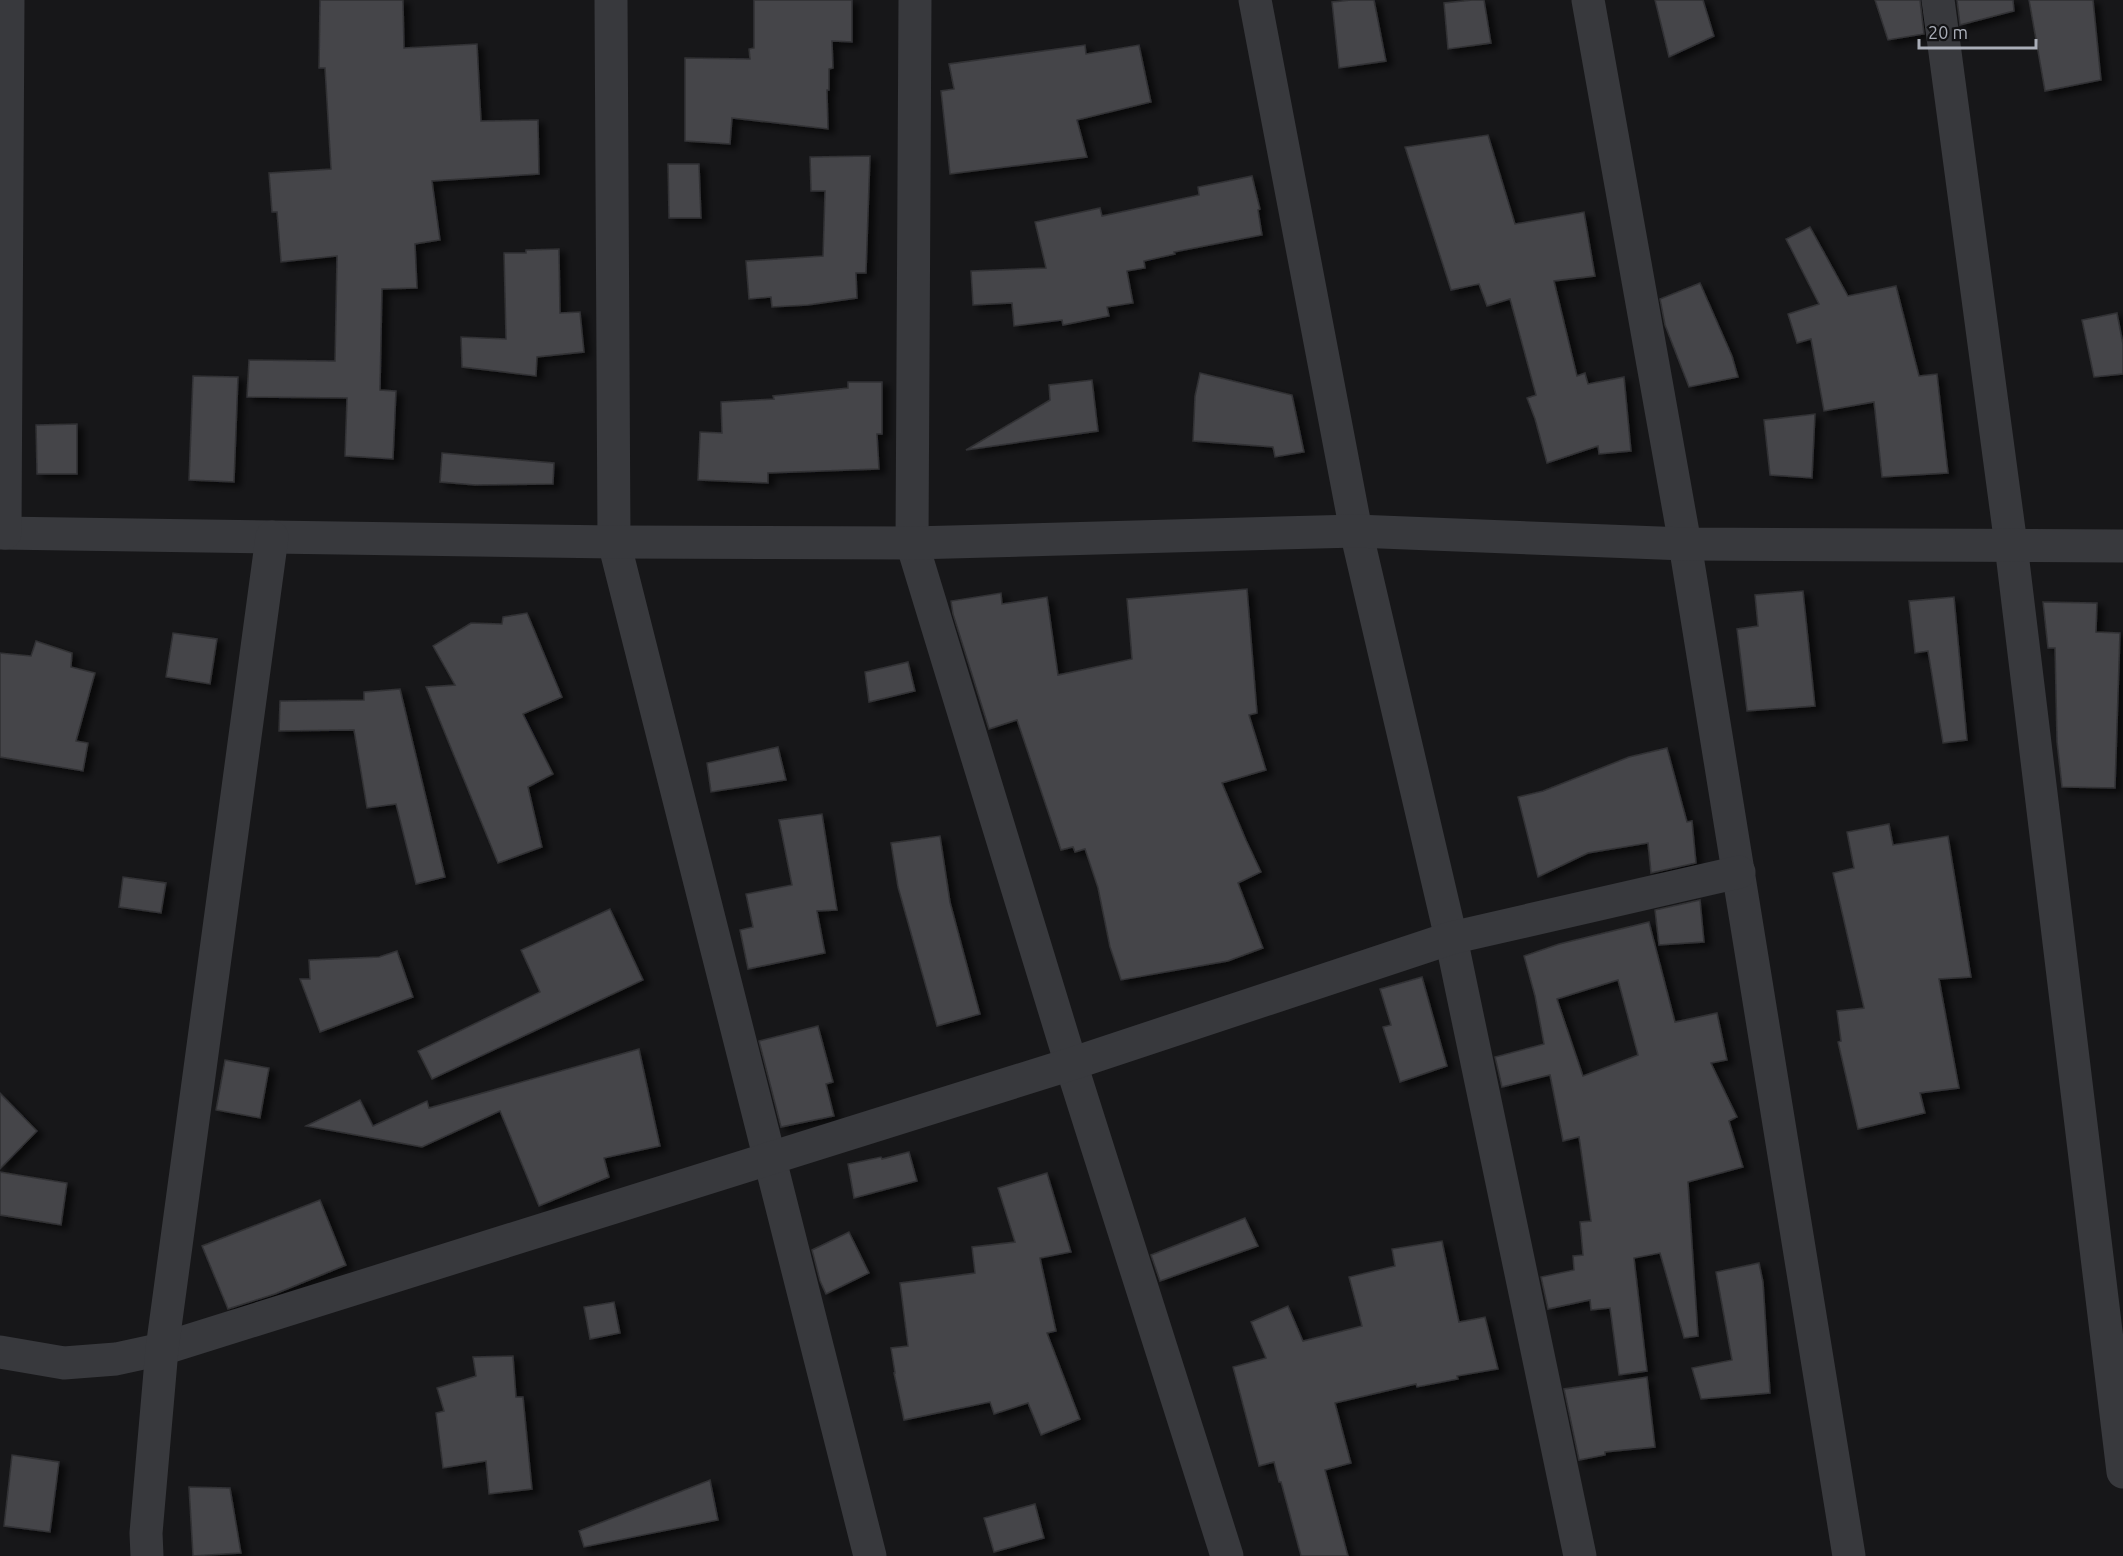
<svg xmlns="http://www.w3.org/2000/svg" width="2123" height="1556" viewBox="0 0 2123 1556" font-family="Ubuntu,sans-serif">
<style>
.building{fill:#444448;stroke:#313134;stroke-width:1.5;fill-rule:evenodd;filter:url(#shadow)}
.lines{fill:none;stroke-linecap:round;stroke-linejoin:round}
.minor{stroke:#38393d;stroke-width:33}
</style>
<defs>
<filter id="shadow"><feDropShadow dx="6" dy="4" stdDeviation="3" flood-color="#0009"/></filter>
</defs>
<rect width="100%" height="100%" fill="#171719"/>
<!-- building -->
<g class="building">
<path d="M320,0H403L404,48L477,44L481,121L538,120L539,174L432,181L440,240L415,244L417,288L382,289L380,390L396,391L393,459L345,456L347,398L247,397L249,360L335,361L337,256L281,262L277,212H272L269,173L331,169L325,68H319Z"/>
<path d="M754,0H852V42L832,41L833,68L829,69V90H827L828,129L732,118L730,144L685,141V58L750,59L749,49L754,48Z"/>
<path d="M1351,0H1374L1386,61L1339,68L1332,2Z"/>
<path d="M1472,0H1484L1491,43L1448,49L1444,3Z"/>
<path d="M1655,0H1703L1714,36L1669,57Z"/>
<path d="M1875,0H1920L1924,34L1888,40Z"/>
<path d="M1957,0H2013L2014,11L1960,25Z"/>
<path d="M2029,0H2093L2101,80L2045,91Z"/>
<path d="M1085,45L1086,54L1139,45L1151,102L1077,120L1087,157L950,174L941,91L954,89L949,64Z"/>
<path d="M1488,135L1515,224L1584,212L1595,276L1554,281L1577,376L1585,373L1588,384L1624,377L1631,451L1599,454L1598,446L1547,463L1535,419L1527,398L1536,395L1510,299L1487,306L1479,284L1451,290L1405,147Z"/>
<path d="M870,156L866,273H856L857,298L808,305L772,307L771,297L749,299L746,261L823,256L825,191H811L810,157Z"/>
<path d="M668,164H699L701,218H669Z"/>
<path d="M1252,176L1260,209L1258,210L1262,235L1174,252L1175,254L1144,261L1145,268L1127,271L1133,303L1107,307L1109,316L1063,325L1062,320L1014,326L1012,303L973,305L971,271L1046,268L1035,222L1100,208L1102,216L1199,195L1198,187Z"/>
<path d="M1810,227L1848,296L1896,286L1919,376L1937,374L1948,473L1882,477L1874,402L1824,411L1811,339L1797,343L1788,314L1819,304L1786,239Z"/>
<path d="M559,249L560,313L580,312L584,352L537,357L536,376L462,367L461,337L506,339L504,253H526V250Z"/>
<path d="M1700,283L1732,356L1738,377L1689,387L1665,325L1660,299Z"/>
<path d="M2117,313L2123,344V374L2094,377L2082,320Z"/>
<path d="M1200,373L1292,395L1304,452L1275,457L1273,447L1193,441L1195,396Z"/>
<path d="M193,376L238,377L234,482L189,480Z"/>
<path d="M1092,380L1098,431L966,450L1050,400L1049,385Z"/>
<path d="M848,382H882V434H877L879,469L768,473V483L698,480L700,432L722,433L721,402L774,399L773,396L848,388Z"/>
<path d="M1815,414L1812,478L1770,475L1764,420Z"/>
<path d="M77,424V474H37L36,425Z"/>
<path d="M442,453L554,463L553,484L475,485L440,482Z"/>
<path d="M1247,589L1257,713L1249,715L1266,770L1222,783L1246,840L1261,872L1238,883L1263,948L1228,961L1121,980L1110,947L1098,888L1085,849L1075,852L1073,847L1061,850L1017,720L989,729L953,614L951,601L1001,593L1002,604L1047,597L1058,675L1132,659L1127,599Z"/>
<path d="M1803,591L1815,706L1747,711L1737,629L1758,626L1755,595Z"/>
<path d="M1954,597L1967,740L1943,743L1928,651L1915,653L1909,601Z"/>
<path d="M2043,602L2097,603L2096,632L2120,633L2115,788L2062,787L2057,742L2055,648H2048Z"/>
<path d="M527,613L562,697L523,714L553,774L528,787L542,847L498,863L426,687L455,685L433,646L471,623L502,624L503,617Z"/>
<path d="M173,633L217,639L210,684L166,677Z"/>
<path d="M36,641L72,653L71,667L95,673L76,741L88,743L83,771L0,757V653L31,656Z"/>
<path d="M908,662L915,691L869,702L865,672Z"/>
<path d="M400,689L445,877L416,884L396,804L367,808L354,730L279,731L280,701L364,700V692Z"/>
<path d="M778,747L786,780L711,792L707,763Z"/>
<path d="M1667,748L1687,822L1692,821L1696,863L1651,873L1648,843L1588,853L1538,877L1518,797L1543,791L1629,757Z"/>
<path d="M822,814L837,910L817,911L825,953L748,969L740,930L753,927L746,894L792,885L779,820Z"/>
<path d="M1889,824L1893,845L1948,836L1971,977L1939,979L1959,1088L1920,1093L1925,1113L1858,1129L1838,1042L1841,1041L1837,1011L1864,1008L1833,873L1854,868L1847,832Z"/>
<path d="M940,836L950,902L980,1014L937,1026L898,887L891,843Z"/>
<path d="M123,877L166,883L161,913L119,907Z"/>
<path d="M1700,900L1704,942L1659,945L1655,910Z"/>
<path d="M610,909L643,980L432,1079L418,1051L540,992L521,950Z"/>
<path d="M1649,922L1675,1022L1717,1013L1727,1060L1711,1063L1737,1117L1729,1121L1743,1167L1688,1182L1698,1336L1684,1338L1660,1253L1634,1258L1647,1371L1619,1375L1610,1308L1591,1310L1590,1300L1548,1309L1541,1277L1574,1270L1573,1256L1583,1255L1580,1222L1591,1221L1579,1137L1563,1141L1550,1075L1502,1087L1495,1057L1544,1044L1535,996L1524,956L1559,944ZM1618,980L1638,1055L1583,1076L1557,999Z"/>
<path d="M397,951L413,997L320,1032L300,979H310L309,960L379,957Z"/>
<path d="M1422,977L1447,1066L1400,1082L1383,1027L1391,1025L1380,989Z"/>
<path d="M818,1026L833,1082L826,1084L834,1116L781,1127L759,1041Z"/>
<path d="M639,1049L660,1146L604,1158L609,1177L539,1206L500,1111L422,1147L306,1126L360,1100L373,1126L427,1101L429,1108Z"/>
<path d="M225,1060L269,1068L260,1118L216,1110Z"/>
<path d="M0,1093L37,1131L0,1169Z"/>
<path d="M909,1152L917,1181L854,1198L848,1164L881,1157L882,1159Z"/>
<path d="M0,1172L67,1183L61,1225L0,1215Z"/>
<path d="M1047,1173L1071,1252L1040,1258L1056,1331L1047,1333L1080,1419L1041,1435L1028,1403L994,1414L990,1402L904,1420L894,1373H895L891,1348L908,1346L900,1283L975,1273L972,1247L1015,1242L998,1188Z"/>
<path d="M320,1200L346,1265L275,1294L228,1309L202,1246Z"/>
<path d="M1245,1218L1258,1246L1160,1281L1151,1255Z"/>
<path d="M849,1232L869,1273L826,1294L820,1281L812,1250Z"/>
<path d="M1442,1241L1459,1322L1485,1317L1498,1369L1457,1376L1458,1379L1417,1387L1416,1384L1335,1403L1351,1463L1325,1470L1348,1556H1301L1281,1482H1279L1274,1462L1259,1466L1233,1367L1266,1358L1251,1322L1288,1306L1303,1341L1362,1326L1349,1277L1395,1266L1392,1249Z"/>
<path d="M1759,1263L1763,1282L1770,1393L1701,1399L1692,1368L1732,1360L1716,1272Z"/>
<path d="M614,1302L620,1333L590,1339L584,1307Z"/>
<path d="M513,1356L516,1397H523L532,1489L489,1494L486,1461L443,1468L436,1413L444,1411L437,1388L476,1376L473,1357Z"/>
<path d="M1647,1377L1655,1447L1605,1452V1455L1579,1460L1564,1389Z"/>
<path d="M12,1455L59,1462L50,1532L4,1526Z"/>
<path d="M710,1480L718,1520L584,1547L579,1531Z"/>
<path d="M189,1487L230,1488L241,1553L193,1556Z"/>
<path d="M1035,1504L1044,1538L994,1552L984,1518Z"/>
</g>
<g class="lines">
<!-- minor -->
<g class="minor">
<path d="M611,0L614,542L870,1556"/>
<path d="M915,0L912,543L1071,1064L1227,1556"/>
<path d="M1255,0L1356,531L1451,938L1580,1556"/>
<path d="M1588,0L1685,544L1849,1556"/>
<path d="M1938,0L2011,545L2123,1472"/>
<path d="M0,533L614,542L912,543L1356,531L1685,544L2123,546"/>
<path d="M5,533L8,0"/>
<path d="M0,1352L64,1363L116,1359L162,1349L1071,1064L1451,938L1739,872"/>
<path d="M147,1556L146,1533L162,1349L272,537"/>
</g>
</g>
<!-- scale -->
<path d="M1919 39v9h117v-9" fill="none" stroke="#aaaeb8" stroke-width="3"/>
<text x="1928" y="39" font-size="18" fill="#aaaeb8" stroke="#121214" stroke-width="4.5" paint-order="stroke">20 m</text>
</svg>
